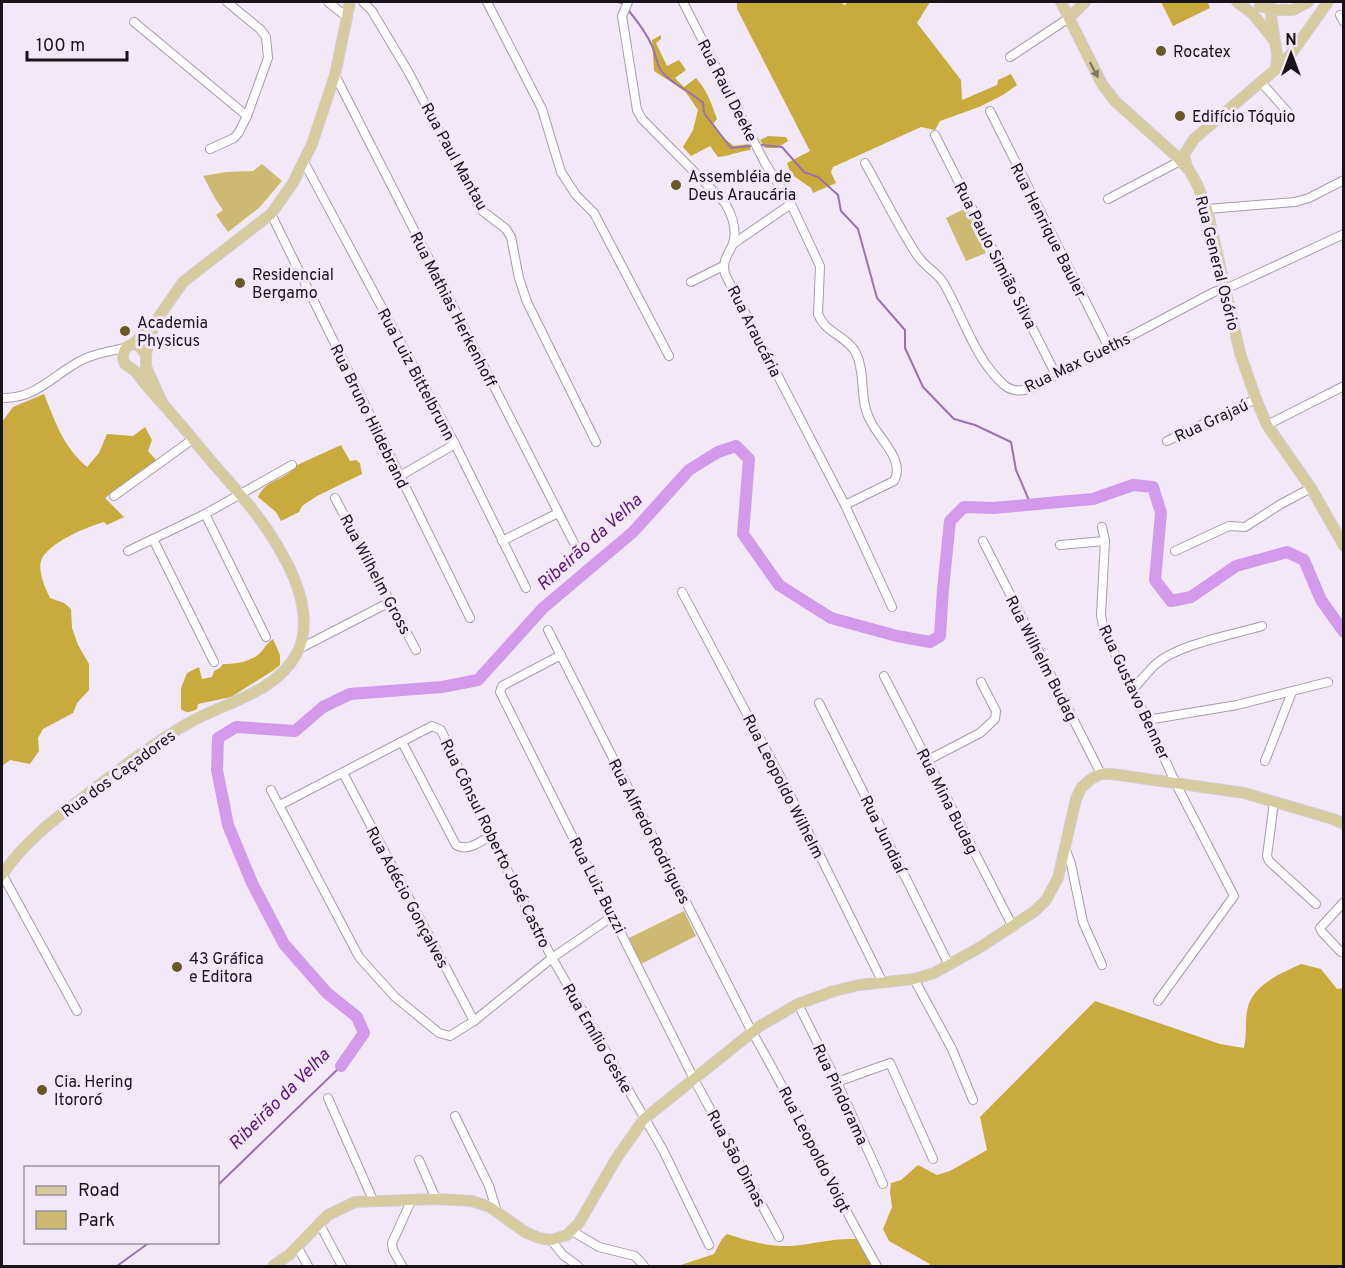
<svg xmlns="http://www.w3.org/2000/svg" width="1345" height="1268" viewBox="0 0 1345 1268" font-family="Overpass,sans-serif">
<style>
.green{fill:#ceb972}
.forest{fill:#c8aa3d}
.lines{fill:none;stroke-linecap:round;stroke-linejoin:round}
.stream{stroke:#9b72ad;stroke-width:2}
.river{stroke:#d39aec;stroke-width:12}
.minor-casing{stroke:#a69caa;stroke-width:10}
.major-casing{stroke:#d1d0d1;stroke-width:12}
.minor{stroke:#fff;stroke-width:8}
.major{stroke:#d6ca9f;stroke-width:10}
.major-bridge-casing{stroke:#d1d0d1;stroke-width:12;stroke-linecap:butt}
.major-bridge{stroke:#d6ca9f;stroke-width:10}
.oneway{fill:#807863}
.poi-dot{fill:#675825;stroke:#f3e8f8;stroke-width:2}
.labels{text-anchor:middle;stroke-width:6;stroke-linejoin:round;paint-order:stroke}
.poi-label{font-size:16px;fill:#18141a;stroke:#f3e8f8;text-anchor:start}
.street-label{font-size:16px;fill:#18141a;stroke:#f3e8f8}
.water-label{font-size:18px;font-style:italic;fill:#5e1678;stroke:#f3e8f8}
</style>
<rect width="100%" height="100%" fill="#f3e8f8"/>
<!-- green -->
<g class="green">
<path d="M262,164L282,181L259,208L228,232L216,215L223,210L216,200L203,176L226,172L253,171Z"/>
<path d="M966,208L986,253L966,261L946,218Z"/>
<path d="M684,911L696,936L641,964L629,938Z"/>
</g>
<!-- forest -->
<g class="forest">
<path d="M737,2H841L844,5L849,2H930L917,23L961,80L962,100L997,85L998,80L1011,74L1017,85L1003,95L979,107L940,121L935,130L921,127L833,167L831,172L836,183L813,193L811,188L791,174L787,163L810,151L737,9Z"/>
<path d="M1161,2H1208L1210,8L1173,26Z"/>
<path d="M661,35V39L656,43L667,66L679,60L686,70L675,78L684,87L696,78C707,90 712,105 717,119L713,124L723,138L734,146L749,144L751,150C739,151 730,156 718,157L710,146L691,156L683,147L693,130L698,110L685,91L654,71L652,40Z"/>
<path d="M768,136L786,137L788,141L777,148H765L760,140Z"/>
<path d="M44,394C56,424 63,446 87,467L99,453L107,434L133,436L145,427L152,440L148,451L157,461L105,498L124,517L107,525L104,522C88,526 46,544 41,561C38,572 45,588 50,598L64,603L71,609L72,628L78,645L89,664V690L77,703L73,713L43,729L38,738L39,751L30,764L10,760L2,766V422L13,407Z"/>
<path d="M341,445L350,461L356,460L360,463L362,474L317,496L302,506L299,512L281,521L276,512L258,497C267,478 286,481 295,466Z"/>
<path d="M273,639L280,655V665L274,670L231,697L198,704L197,709C191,712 187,714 181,709V688L187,673L199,667L202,679L212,677L214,671L220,668L223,664C235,664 251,662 260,653C265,648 266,644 273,639Z"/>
<path d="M1301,964L1321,969L1337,989L1343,988V1266H929L930,1264L889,1241L883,1229L892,1207L890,1192L891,1183L901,1180L918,1165L937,1175L950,1171L987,1150L980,1117L1095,1001L1220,1044L1244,1048C1247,1035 1245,1024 1247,1011C1251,985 1280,974 1301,964Z"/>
<path d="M727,1234C748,1241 769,1247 791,1246C814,1244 834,1238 856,1239L874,1266H678L714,1254L722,1239Z"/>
</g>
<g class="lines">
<!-- stream -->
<g class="stream">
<path d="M617,2L622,3"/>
<path d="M629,11C638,22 646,32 652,46C656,54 656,64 662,72C673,85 690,91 703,103L704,113L731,148L750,146"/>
<path d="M762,145L782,147L804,172L818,177L838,195L841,211L858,229L877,298L905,330V348L923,387L954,419L975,425L1011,442L1016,470L1031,505"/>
<path d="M218,1185L341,1066"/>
<path d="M117,1266L150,1242"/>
</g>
<!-- river -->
<path class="river" d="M341,1066L364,1033L357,1017L327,993L284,944L252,883L228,825L217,770L218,738L236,727L295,731L323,707L350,694L442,687L478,680L543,608L633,532L689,470L718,452L736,446L749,459L743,534L779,585L831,618L897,636L930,642L940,636L943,589L950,521L964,507L993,508L1059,502L1093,499L1133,485L1153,487L1161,513L1155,580L1171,601L1191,597L1236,566L1287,552L1304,560L1321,600L1344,632"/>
<defs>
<g id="minor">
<path d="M328,2L347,17"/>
<path d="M363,2L372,11L409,73L480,209L506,229L511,237L519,278L527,302L596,442"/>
<path d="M487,2L542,109L561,172L576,195L594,213L669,356"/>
<path d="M628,2L622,16L637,110L642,119L725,203C732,215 738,232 732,246C727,256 722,262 725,274L845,505L892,607"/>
<path d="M683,2L765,163L791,204L820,266L818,314C825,333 847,336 856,353C866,373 859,400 870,420C878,438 906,460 894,481L845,505"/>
<path d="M1340,15L1344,22"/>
<path d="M134,22L247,116"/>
<path d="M1010,57L1069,18"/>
<path d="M335,75L574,543"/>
<path d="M1261,82L1291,116"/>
<path d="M990,111L1109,348"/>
<path d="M935,135L1056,375"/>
<path d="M210,149L234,138L239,132L247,116L268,58L266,37L260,29L227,2"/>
<path d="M304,162L455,444L526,588"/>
<path d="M865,163C882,193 898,226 917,255C924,266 936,272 943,282C963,316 974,358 1004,385C1014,393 1024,391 1034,387L1214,292L1232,286L1344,234"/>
<path d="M1108,199L1180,161"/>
<path d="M1207,209L1295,202L1309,198L1344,180"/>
<path d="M271,214L470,618"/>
<path d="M733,244L791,204"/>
<path d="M691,282L723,266"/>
<path d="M2,398C38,399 54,373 84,359C97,353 111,351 125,348"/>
<path d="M1267,425L1344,386"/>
<path d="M1167,441L1256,399"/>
<path d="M400,476L455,444"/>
<path d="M114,496L193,439"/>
<path d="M335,498L416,650"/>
<path d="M205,514L266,637"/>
<path d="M1102,527L1105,541L1101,615L1104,632L1133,689L1176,784L1234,896L1158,1001"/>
<path d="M153,539L214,662"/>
<path d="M502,541L558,513"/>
<path d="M983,541L1101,774"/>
<path d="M1060,545L1105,541"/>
<path d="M128,551L205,514L292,465"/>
<path d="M1175,551L1229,526L1245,527L1281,504L1311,488"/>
<path d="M682,592L789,793L882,981"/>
<path d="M548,630L752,1032C797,1108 832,1190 877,1266"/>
<path d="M299,649L390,602"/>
<path d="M561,655L502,686L500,692L694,1079L779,1237"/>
<path d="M884,676L1013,927"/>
<path d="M1133,689C1141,681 1147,672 1156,664C1179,644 1232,635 1262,626"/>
<path d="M819,703L949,965"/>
<path d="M1147,720L1237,705L1328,682"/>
<path d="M402,742L456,845C467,852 480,842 490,836"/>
<path d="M926,761L980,733L995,719L996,711L981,682"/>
<path d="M1265,761L1292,692"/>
<path d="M343,773L474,1021"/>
<path d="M271,790L359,957L395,997L439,1033L450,1036L474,1021L552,958L613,916"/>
<path d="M1274,802L1267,856L1269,861L1316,904"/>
<path d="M280,805L432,726L441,730L490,836L552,958L663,1150L709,1245"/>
<path d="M1065,848L1071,864L1083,922L1102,965"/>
<path d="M2,874L77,1011"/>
<path d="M1341,952L1322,932L1320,928L1344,902"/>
<path d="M914,979L952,1049L973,1100"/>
<path d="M798,1004L837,1082L883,1184"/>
<path d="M837,1082L890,1063L933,1159"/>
<path d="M328,1098L373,1200"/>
<path d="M455,1116L489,1186L497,1212"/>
<path d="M419,1160L436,1199"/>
<path d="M319,1223L342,1266"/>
<path d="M572,1231L599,1247L635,1256L644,1266"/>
<path d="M551,1240L563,1255L578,1266"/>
<path d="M297,1246L308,1266"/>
<path d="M402,1266L393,1250L392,1243L412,1199"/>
</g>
<g id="major">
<path d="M1061,2L1102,84L1115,101L1175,155L1189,170L1197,184L1207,209L1240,353L1256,399L1267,425L1311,488L1344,546"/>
<path d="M1237,2L1253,14L1273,39"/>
<path d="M1269,2L1277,55L1276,69"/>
<path d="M1277,10H1293L1308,2"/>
<path d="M1069,18L1085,2"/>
<path d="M1187,167L1184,155L1194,139L1276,69L1291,54L1328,2"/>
<path d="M133,344L156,321L183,282L271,214L293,183L312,144L335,75L350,2"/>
<path d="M146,354L155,321"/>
<path d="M2,875C27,838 59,816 94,789C124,766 154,743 187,724C224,702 273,695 296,655C314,623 298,581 281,552C264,521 241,495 218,469C199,447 181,424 162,403C153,393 144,384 136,372L125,364C120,354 125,342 138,345L146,354V367L162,402"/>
<path d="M273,1266L289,1255L328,1215L355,1202L436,1199L472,1201L490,1207L525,1232L539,1238L551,1240L567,1235L579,1223L616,1159L644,1119L760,1026L798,1004L834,991L859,985L914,979L934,973L979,948L1035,911L1046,900L1058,878L1076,799L1081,788L1091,779L1101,774H1112L1244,793L1333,819L1344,824"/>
</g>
</defs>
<!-- minor casing -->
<use href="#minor" class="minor-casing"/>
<!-- major casing -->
<use href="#major" class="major-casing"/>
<!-- minor -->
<use href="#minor" class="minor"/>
<!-- major -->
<use href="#major" class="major"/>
<defs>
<path id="major-bridge" d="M1259,6L1277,10"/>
</defs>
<!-- major-bridge casing -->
<use href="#major-bridge" class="major-bridge-casing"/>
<!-- major-bridge -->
<use href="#major-bridge" class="major-bridge"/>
</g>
<!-- one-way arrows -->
<defs><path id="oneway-solid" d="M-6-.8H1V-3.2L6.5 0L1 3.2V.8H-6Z" transform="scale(1.5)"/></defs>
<use class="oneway" href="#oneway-solid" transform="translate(1094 70) rotate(62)"/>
<!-- markers -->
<g class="poi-dot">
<circle cx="1161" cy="51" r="6"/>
<circle cx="1180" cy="116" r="6"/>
<circle cx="676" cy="185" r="6"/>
<circle cx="240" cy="283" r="6"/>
<circle cx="125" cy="331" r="6"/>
<circle cx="177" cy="967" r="6"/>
<circle cx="42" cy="1090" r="6"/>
</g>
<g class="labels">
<!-- poi labels -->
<g class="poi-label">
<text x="1173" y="57">Rocatex</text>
<text x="1192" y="122">Edifício Tóquio</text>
<text x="688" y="182">Assembléia de<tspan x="688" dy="18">Deus Araucária</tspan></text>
<text x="252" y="280">Residencial<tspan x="252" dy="18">Bergamo</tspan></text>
<text x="137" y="328">Academia<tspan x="137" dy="18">Physicus</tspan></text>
<text x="189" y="964">43 Gráfica<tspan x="189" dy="18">e Editora</tspan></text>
<text x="54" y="1087">Cia. Hering<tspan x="54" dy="18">Itororó</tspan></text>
</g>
<!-- street labels -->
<g class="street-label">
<text transform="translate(728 90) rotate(63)" y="6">Rua Raul Deeke</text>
<text transform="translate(455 156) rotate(61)" y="6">Rua Paul Mantau</text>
<text transform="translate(1049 230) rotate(63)" y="6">Rua Henrique Bauler</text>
<text transform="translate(996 255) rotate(63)" y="6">Rua Paulo Simião Silva</text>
<text transform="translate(1218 263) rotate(76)" y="6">Rua General Osório</text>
<text transform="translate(454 309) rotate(63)" y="6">Rua Mathias Herkenhoff</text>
<text transform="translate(755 331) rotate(63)" y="6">Rua Araucária</text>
<text transform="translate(1077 362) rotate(-26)" y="6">Rua Max Gueths</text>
<text transform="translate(417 374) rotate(62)" y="6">Rua Luiz Bittelbrunn</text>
<text transform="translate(370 416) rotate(64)" y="6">Rua Bruno Hildebrand</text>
<text transform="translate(1211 420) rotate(-25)" y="6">Rua Grajaú</text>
<text transform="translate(376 574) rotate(62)" y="6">Rua Wilhelm Gross</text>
<text transform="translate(1042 658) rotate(63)" y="6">Rua Wilhelm Budag</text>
<text transform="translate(1135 692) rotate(65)" y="6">Rua Gustavo Benner</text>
<text transform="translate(118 773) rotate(-36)" y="6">Rua dos Caçadores</text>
<text transform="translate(784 786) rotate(63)" y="6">Rua Leopoldo Wilhelm</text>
<text transform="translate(948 801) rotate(63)" y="6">Rua Mina Budag</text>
<text transform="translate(650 831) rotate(63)" y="6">Rua Alfredo Rodrigues</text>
<text transform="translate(884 834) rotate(64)" y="6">Rua Jundiaí</text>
<text transform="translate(496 843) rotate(64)" y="6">Rua Cônsul Roberto José Castro</text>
<text transform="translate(598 885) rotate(63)" y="6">Rua Luiz Buzzi</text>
<text transform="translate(408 897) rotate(62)" y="6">Rua Adécio Gonçalves</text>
<text transform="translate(598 1038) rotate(60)" y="6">Rua Emílio Geske</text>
<text transform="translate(841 1094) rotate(65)" y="6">Rua Pindorama</text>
<text transform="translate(815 1149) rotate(63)" y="6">Rua Leopoldo Voigt</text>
<text transform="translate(737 1158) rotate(62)" y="6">Rua São Dimas</text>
</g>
<!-- water labels -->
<g class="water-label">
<text transform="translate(589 542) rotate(-42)" y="6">Ribeirão da Velha</text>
<text transform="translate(279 1099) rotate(-45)" y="6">Ribeirão da Velha</text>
</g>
</g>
<!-- border -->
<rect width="1345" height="1268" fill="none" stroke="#18141a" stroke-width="6"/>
<!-- legend -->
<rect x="24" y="1166" width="195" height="78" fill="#f3e8f8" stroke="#9b939f" stroke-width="1.5"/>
<rect x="36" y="1186" width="30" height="9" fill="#d6ca9f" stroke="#9b939f" stroke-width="1.5"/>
<text x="78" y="1196" font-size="18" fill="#18141a">Road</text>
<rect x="36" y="1211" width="30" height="18" fill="#ceb972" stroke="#9b939f" stroke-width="1.5"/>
<text x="78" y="1226" font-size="18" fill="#18141a">Park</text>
<!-- north arrow -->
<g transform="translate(1291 54)" stroke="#f3e8f8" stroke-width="4.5" paint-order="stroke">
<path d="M0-4.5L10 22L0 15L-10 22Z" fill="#18141a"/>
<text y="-9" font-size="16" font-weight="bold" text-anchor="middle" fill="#18141a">N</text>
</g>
<!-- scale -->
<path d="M27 51v9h100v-9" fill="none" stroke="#18141a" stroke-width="3"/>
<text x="36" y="51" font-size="18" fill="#18141a" stroke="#f3e8f8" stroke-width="4.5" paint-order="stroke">100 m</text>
</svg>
